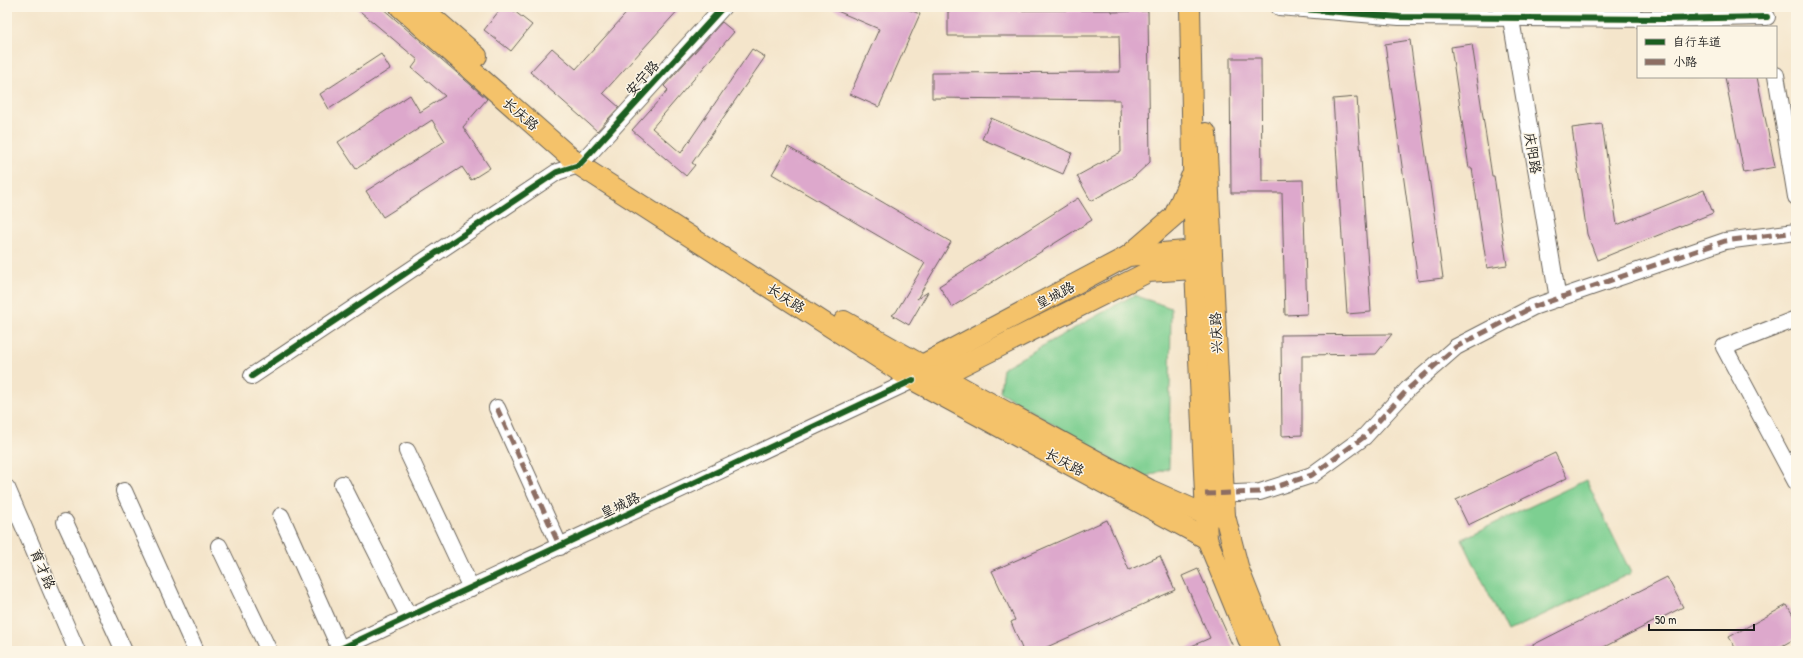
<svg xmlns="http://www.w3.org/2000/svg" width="1803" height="658" viewBox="0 0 1803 658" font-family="'Patrick Hand','LXGW WenKai TC',sans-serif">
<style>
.green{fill:#7dcf91;stroke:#4c7656}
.building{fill:#dda8cc}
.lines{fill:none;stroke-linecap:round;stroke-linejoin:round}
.minor-casing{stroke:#686259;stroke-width:18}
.major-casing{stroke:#686259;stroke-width:22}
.minor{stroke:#fff;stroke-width:16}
.major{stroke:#f4c26a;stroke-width:20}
.quiet{stroke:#8d6e63;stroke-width:5;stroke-dasharray:10 5;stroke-linecap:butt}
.cycleway-casing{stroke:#fcf5e5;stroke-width:8}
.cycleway{stroke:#1b5e20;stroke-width:6}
.labels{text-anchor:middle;stroke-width:3;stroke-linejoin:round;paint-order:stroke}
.street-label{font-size:14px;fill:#1c1c1c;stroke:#fcf5e5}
</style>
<rect width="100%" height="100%" fill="#fcf5e5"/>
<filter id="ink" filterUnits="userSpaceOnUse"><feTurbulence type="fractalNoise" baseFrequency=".025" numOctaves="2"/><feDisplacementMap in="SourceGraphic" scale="8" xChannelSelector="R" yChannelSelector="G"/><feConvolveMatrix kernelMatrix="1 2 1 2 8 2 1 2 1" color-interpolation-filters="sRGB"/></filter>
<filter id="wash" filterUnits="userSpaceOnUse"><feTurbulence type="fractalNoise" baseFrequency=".012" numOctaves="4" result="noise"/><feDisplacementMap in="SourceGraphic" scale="16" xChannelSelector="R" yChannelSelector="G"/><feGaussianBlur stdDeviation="0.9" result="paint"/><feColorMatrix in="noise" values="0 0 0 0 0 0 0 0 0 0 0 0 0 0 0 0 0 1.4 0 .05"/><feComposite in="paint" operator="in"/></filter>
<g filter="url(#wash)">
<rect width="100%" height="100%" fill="#f4e5cb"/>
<!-- green -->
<g class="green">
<path d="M1134,295L1171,308L1169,468L1142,478L1000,392L1003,368Z"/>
<path d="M1586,480L1631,573L1507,632L1462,539Z"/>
</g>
<g id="blocks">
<!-- building -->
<g class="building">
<path d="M355,7H381L487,99L463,127L490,168L471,180L462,167L383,217L366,191L445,141L432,120L356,169L338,142L410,95L420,112L445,96L412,68L418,60Z"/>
<path d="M502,7H509L532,25L511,51L484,30Z"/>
<path d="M632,7H681L603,93L619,107L597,131L530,72L552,48L576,69Z"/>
<path d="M828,7H902L920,14L879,107L850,94L879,29Z"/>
<path d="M1112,10V12L1148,11L1150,162L1134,177L1091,201L1077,176L1121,152L1120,100L932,98V73L1120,72L1119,36H948V11Z"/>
<path d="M722,22L734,32L652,128L681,153L752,49L765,57L692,163L695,165L686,176L632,130L668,90L664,86Z"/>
<path d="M1410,40L1443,278L1418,281L1385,44Z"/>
<path d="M1472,44L1492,176H1494L1507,265L1487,268L1472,168H1469L1451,47Z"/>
<path d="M381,54L390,69L329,109L320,94Z"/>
<path d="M1230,58H1261L1262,181L1303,180L1307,314L1285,315L1282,193H1231Z"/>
<path d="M1725,77H1757L1775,167L1744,173Z"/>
<path d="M1357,97L1371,312L1347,314L1333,99Z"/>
<path d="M991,118L1072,153L1063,174L982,139Z"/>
<path d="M1602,124L1617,225L1704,190L1713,213L1597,260L1587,234L1572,128Z"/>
<path d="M788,147L951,242L917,299L928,292L909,325L892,315L896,312L925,263L772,174Z"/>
<path d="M1078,198L1092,220L952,307L939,286Z"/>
<path d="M1392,334L1376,354L1302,355V435L1282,436L1281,335Z"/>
<path d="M1555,453L1567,478L1468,525L1456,500Z"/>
<path d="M1107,520L1129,570L1160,556L1175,590L1038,651H1023L1011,622L1015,620L992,571Z"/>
<path d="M1198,569L1235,651H1180L1210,638L1182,576Z"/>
<path d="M1667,577L1683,607L1596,651H1521Z"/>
<path d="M1787,605L1796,620V638L1773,651H1737L1729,637Z"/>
</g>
</g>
</g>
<g filter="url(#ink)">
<use href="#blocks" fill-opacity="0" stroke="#686259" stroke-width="1"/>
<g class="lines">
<defs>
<g id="minor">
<path d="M1279,7L1399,17L1665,19L1767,17"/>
<path d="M1509,7L1558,299"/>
<path d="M1776,75L1796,197"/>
<path d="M1796,319L1724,347L1796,482"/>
<path d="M252,376L557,172L579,165L723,7"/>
<path d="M497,408L560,547"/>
<path d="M407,451L471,588"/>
<path d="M342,484L409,617"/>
<path d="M7,488L77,651"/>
<path d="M124,491L196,651"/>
<path d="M1213,494L1260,492L1312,475L1364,437L1408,389L1456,347L1533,307L1725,241L1796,232"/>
<path d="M281,516L340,649"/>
<path d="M65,522L124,651"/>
<path d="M219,546L269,651"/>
<path d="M336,651L913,380"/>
</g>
<g id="major">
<path d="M400,7L579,165L913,380L1207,539"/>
<path d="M421,7L477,56"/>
<path d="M1190,7L1195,268L1207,539L1253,651"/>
<path d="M1206,133L1225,516L1239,570L1271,651"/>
<path d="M1128,256L1174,216L1191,177"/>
<path d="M844,321L968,391L1150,490L1206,515L1225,516"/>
<path d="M916,375L922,365L1128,256L1208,249"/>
<path d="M931,377L941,376L1148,272L1209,268"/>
</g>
</defs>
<!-- minor casing -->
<use href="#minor" class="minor-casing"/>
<!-- major casing -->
<use href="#major" class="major-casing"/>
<!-- minor -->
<use href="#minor" class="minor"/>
<!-- major -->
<use href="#major" class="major"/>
<!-- quiet -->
<g class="quiet">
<path d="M497,408L560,547"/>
<path d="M1205,494L1260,492L1312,475L1364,437L1408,389L1456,347L1533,307L1725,241L1796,232"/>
</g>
<defs>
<g id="cycleway">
<path d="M1279,7L1399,17L1665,19L1767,17"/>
<path d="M252,376L557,172L579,165L723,7"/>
<path d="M336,651L913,380"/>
</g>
</defs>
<!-- cycleway casing -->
<use href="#cycleway" class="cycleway-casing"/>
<!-- cycleway -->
<use href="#cycleway" class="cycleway"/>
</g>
</g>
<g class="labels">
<!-- street labels -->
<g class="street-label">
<text transform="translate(642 78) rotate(-48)" y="5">安宁路</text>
<text transform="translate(521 114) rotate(41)" y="5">长庆路</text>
<text transform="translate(1533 153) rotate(81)" y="5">庆阳路</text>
<text transform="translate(1055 295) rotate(-28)" y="5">皇城路</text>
<text transform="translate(786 298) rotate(33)" y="5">长庆路</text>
<text transform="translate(1216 333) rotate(-93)" y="5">兴庆路</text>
<text transform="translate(1065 462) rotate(28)" y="5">长庆路</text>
<text transform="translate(620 505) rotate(-25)" y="5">皇城路</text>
<text transform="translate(43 569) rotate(67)" y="5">育才路</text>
</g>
</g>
<!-- margin -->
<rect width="1803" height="658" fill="none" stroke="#fcf5e5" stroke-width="24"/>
<!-- legend -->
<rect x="1637" y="26" width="140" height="52" fill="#fcf5e5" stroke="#a29e95"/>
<rect x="1645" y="39" width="20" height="6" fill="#1b5e20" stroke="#a29e95"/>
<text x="1673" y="46" font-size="12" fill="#1c1c1c">自行车道</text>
<rect x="1645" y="59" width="20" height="6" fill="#8d6e63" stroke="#a29e95"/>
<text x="1673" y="66" font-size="12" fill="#1c1c1c">小路</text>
<!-- scale -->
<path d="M1649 624v6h105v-6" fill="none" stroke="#1c1c1c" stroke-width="2"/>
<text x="1655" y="624" font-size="12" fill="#1c1c1c" stroke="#fcf5e5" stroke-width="3" paint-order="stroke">50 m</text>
</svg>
